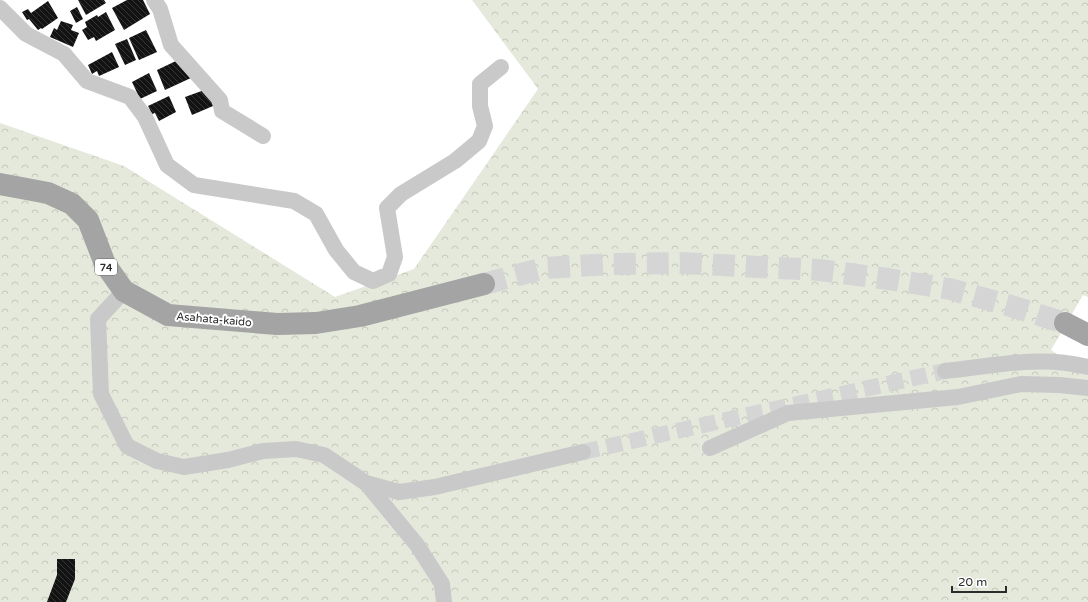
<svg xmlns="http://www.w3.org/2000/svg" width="1088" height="602" viewBox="0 0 1088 602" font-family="'Varela Round',sans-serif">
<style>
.forest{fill:url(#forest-crowns)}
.building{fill:url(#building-back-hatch)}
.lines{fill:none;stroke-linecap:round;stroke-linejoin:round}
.street-tunnel{stroke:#d5d5d5;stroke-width:16;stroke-dasharray:16 8;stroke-linecap:butt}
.primary-tunnel{stroke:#d5d5d5;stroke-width:22;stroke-dasharray:22 11;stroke-linecap:butt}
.street{stroke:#c9c9c9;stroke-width:16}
.primary{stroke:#a4a4a4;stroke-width:22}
.labels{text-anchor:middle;stroke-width:4;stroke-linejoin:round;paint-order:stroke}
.shield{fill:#fff;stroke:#6b6b6b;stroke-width:1}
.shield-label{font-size:10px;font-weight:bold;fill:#2c2c2c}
.street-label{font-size:11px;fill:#2c2c2c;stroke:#fff}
</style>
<defs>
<pattern id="forest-crowns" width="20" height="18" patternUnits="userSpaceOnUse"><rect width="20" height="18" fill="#e4e9db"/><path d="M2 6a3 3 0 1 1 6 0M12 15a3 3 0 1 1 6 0" fill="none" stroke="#c4c8bc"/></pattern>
<pattern id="building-back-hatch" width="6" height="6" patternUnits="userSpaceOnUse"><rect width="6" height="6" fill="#131313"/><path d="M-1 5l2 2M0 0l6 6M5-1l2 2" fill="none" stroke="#363636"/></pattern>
</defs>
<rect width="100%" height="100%" fill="#fff"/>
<!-- forest -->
<path class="forest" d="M472,0H1088V297L1083,295L1051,350L1088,375V602H0V123L124,166L335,297L414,269L538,89Z"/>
<!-- building -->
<g class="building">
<path d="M78,0H104L106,3L86,15Z"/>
<path d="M127,0H143L150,14L124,30L112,8Z"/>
<path d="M48,1L58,18L42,29L41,28L38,30L29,19L27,20L22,12L28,9L31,13Z"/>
<path d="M77,7L83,19L76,23L70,11Z"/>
<path d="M106,12L115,30L96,41L94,37L88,40L82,30L87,27L85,22L97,15L98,17Z"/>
<path d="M61,21L73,25L71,30L79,33L73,47L50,37L54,28L57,30Z"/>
<path d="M146,30L157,52L139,60L129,38Z"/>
<path d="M127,39L136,60L125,65L115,44Z"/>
<path d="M112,52L119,67L99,76L97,71L92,74L88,65Z"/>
<path d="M178,60L193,77L165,90L157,70Z"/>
<path d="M149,73L157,91L140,99L132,82Z"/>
<path d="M207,89L213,106L192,115L185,97Z"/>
<path d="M169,96L176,112L159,121L155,113L152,114L148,106Z"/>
<path d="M57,559H75V579L66,602H47L57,575Z"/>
</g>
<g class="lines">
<!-- street-tunnel -->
<path class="street-tunnel" d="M583,452L945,371"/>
<!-- primary-tunnel -->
<path class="primary-tunnel" d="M484,284L544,268L610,264L680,263L820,270L888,279L950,289L1011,306L1065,323"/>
<!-- street -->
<g class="street">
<path d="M154,0L160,9L171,45L220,100L222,111L263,136"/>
<path d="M0,8L26,34L64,54L87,81L130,97L145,117L167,165L194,185L294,201L316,214L336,250L354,272L373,281L389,274L395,257L387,208L401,194L455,161L479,141L485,126L480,106V84L501,67"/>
<path d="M124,291L98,319L101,394L127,446L157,461L184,467L228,460L263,451L296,449L324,455L366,483L399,492L435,487L583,452"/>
<path d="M945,371C995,366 1038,355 1088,367"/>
<path d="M710,448L788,413L958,397L1021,384L1059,385L1088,388"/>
<path d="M366,483L417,545L442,584L444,602"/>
</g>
<!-- primary -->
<g class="primary">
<path d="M0,184L48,193L72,204L88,220L105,264L124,291L168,315L277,324L316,323L360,316L484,284"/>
<path d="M1065,323L1088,335"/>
</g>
</g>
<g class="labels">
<!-- shield labels -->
<rect class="shield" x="95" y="259" width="22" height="16" rx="3"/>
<g class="shield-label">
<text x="106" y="271">74</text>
</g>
<!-- street labels -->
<g class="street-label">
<text transform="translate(214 319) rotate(5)" y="4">Asahata-kaido</text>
</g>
</g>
<!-- scale -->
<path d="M952 586v6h54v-6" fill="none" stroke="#2c2c2c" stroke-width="2"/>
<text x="958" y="586" font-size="12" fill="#2c2c2c" stroke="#ffffff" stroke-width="3" paint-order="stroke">20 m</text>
</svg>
